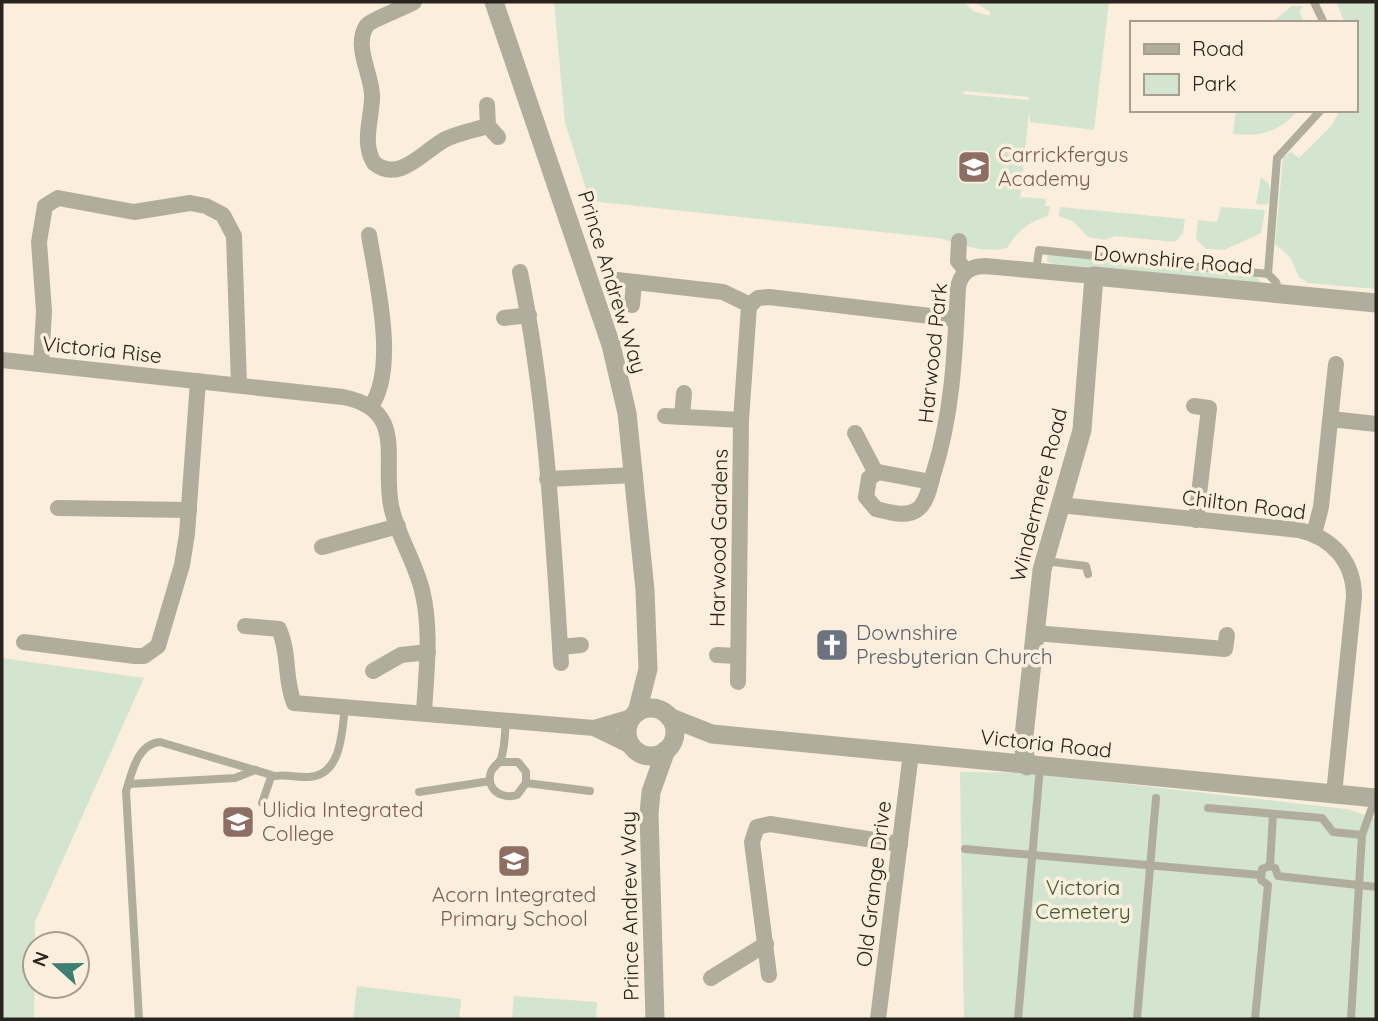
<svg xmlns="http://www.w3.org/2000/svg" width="1378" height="1021" viewBox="0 0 1378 1021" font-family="Quicksand,sans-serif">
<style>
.green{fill:#d3e5cf;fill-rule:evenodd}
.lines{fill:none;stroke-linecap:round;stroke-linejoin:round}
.service{stroke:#b1ad9d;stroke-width:8}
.minor{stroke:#b1ad9d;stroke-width:16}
.tertiary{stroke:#b1ad9d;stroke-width:19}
.labels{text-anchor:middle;stroke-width:7;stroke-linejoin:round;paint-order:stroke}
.education-label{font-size:21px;fill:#785e54;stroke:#fbeedd;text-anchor:start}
.street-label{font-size:21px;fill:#28231d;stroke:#fbeedd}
.worship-label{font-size:21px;fill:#5b616d;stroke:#fbeedd;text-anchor:start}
.park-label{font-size:21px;fill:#3a5d30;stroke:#fbeedd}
</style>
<rect width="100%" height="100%" fill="#fbeedd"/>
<!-- green -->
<g class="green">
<path d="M554,2H964L973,11L990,16V12L974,2H1109L1094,130L1030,122L1029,111L1020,202L1022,197L1046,199L1045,206H1050L1048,216C1028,222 1019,230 1007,248C983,254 962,244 938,238L590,201L565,123ZM965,91L1028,97L1029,100L962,94Z"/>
<path d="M1336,2H1376V289L1308,283L1299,277L1290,257L1275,244L1283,157L1291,152L1299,158L1332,125L1340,110H1355V23H1345Z"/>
<path d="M1292,6H1303L1299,12L1305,23H1271Z"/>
<path d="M1236,110H1298C1280,132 1260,137 1233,134Z"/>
<path d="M1261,177L1269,184L1271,199L1267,205L1256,204Z"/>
<path d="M1060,207L1185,219L1183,233L1175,242L1115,236L1105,240L1088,237L1074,222L1059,216Z"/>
<path d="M1221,207L1265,210L1261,233L1224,250L1206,249L1196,239L1198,220L1217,222Z"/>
<path d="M1048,254L1256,276L1261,283L1054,264L1047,262Z"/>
<path d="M2,658L144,678L35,922L34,1019H2Z"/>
<path d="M960,772L1027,773L1347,809L1376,819V1019H964Z"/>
<path d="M357,986L461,999L459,1019H353Z"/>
<path d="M514,996L597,1002L596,1019H512Z"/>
</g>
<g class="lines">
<!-- service -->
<g class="service">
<path d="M1314,2L1324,23"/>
<path d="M1036,271L1039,250L1268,274L1276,282L1280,293"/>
<path d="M1268,274L1277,158L1321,110"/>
<path d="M1045,561L1086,566L1088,574"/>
<path d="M500,762H518L526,772V783L517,795C502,800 485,789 491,772C493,766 499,764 501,759C505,748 505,732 506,720"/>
<path d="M526,783L590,791"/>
<path d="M129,784L235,778L255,770"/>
<path d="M419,792L490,781"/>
<path d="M262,803L271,777C283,773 296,778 309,777C342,775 342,731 345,706"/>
<path d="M1208,808L1322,818L1333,832L1362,835L1351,1019"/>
<path d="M1362,835L1375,799"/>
<path d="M965,849L1260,875"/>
<path d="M1270,866L1275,868L1278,876L1376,887"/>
<path d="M139,1019L126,791C132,773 137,744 160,742L275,776"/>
<path d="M1018,1019L1040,767"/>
<path d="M1137,1019L1156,798"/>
<path d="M1255,1019L1268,885L1261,880L1262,869L1270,866L1273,814"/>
</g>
<!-- minor -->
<g class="minor">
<path d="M414,2C406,7 369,21 367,25C352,47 374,77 372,99C371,121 362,143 374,163C400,184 424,150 446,139C459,133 474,130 488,126"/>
<path d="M487,105L488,126L498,137"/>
<path d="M369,235C376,279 398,368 371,406"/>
<path d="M959,241L958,261L966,271"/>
<path d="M520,272C546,399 553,533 561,663"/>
<path d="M617,280L723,292L750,305"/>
<path d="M632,305L634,282"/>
<path d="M504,318L529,315"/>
<path d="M2,360L343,397C410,410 380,463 392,510C399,538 415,562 422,590C432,630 426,673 424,713"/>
<path d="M41,364L44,311L39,242L45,206L58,198L134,212L190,203L206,206L223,215L234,236L239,385"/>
<path d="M1194,406L1209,408L1196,520"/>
<path d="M665,416L741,420"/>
<path d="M682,417L684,393"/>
<path d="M1331,419L1376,424"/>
<path d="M855,433L876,473"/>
<path d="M547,479L635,475"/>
<path d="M931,482L878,472L869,478L866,497L876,509C888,512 907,518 918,509C927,502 930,486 933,475C953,413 955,352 958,287C961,273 970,266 985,266L1094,276"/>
<path d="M1060,505L1299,530C1333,538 1354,562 1354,597L1334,794"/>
<path d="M58,508L189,510"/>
<path d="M1314,534L1321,507L1336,364"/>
<path d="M322,547L398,526"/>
<path d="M245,626L279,629C290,654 284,679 294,703L594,728L631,746"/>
<path d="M1035,633L1225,649L1227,635"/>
<path d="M24,642L135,656H144L158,646L182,565L187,534L198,381"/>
<path d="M560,647L581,645"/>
<path d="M717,655L738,656"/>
<path d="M373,671L401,655L428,652"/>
<path d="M738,682L741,420L749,306L758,298L769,297L956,319"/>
<path d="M594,728L632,717"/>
<path d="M769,975L752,842L757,827L770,824L900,844"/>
<path d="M711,978L766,944"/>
<path d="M878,1019L911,753"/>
</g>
<!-- tertiary -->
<g class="tertiary">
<path d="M494,2L611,345L627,413L645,590L648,669L637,712"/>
<circle cx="651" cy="732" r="24"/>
<path d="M669,717L712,734L1376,798"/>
<path d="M1027,766L1023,745L1042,570L1082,430L1094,276L1376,303"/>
<path d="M655,1019L649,814L651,792L666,750"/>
</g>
</g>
<!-- icons -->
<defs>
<symbol id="school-square" viewBox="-11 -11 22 22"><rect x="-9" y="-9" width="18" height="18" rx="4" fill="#8d6e63" stroke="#fbeedd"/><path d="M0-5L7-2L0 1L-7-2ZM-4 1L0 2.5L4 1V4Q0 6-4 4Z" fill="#fff"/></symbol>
<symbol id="church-square" viewBox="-11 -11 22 22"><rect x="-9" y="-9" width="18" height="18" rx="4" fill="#6b7280" stroke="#fbeedd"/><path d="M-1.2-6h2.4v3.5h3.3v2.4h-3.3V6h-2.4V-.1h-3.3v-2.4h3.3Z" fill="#fff"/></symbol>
<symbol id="university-square" viewBox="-11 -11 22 22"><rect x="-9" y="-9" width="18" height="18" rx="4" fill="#8d6e63" stroke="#fbeedd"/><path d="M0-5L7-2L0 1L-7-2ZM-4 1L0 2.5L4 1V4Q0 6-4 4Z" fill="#fff"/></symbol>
</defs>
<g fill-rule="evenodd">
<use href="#school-square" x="955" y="148" width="38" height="38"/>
<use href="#church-square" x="813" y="626" width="38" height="38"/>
<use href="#university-square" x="219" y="803" width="38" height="38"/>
<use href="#school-square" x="495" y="842" width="38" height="38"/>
</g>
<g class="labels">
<!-- education labels -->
<g class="education-label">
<text x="998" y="162">Carrickfergus<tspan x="998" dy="24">Academy</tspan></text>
<text x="262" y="817">Ulidia Integrated<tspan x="262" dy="24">College</tspan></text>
<text x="514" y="902" text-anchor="middle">Acorn Integrated<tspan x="514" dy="24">Primary School</tspan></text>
</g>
<!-- street labels -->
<g class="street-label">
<text transform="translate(1173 260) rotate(5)" y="7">Downshire Road</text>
<text transform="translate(612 282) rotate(73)" y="7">Prince Andrew Way</text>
<text transform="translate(102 350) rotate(6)" y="7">Victoria Rise</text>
<text transform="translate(933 353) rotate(-84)" y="7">Harwood Park</text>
<text transform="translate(1039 495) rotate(-76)" y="7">Windermere Road</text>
<text transform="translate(1244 505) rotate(7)" y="7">Chilton Road</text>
<text transform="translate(719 538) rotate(-89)" y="7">Harwood Gardens</text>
<text transform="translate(1046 744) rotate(6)" y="7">Victoria Road</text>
<text transform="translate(874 884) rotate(-83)" y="7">Old Grange Drive</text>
<text transform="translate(630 906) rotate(-91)" y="7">Prince Andrew Way</text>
</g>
<!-- worship labels -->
<g class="worship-label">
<text x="856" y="640">Downshire<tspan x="856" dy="24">Presbyterian Church</tspan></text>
</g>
<!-- park labels -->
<g class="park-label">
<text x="1083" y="895">Victoria<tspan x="1083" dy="24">Cemetery</tspan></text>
</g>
</g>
<!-- border -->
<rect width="1378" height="1021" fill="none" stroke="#28231d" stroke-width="7"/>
<!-- legend -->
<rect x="1130" y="21" width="228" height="91" fill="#fbeedd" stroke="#a79d90" stroke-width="2"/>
<rect x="1144" y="44" width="35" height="10" fill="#b1ad9d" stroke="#a79d90" stroke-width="2"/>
<text x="1192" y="56" font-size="21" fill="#28231d">Road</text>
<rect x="1144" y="74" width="35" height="21" fill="#d3e5cf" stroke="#a79d90" stroke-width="2"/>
<text x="1192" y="91" font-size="21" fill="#28231d">Park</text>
<!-- north arrow -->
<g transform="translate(56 965) rotate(291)"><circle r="33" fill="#fbeedd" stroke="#a79d90" stroke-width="2"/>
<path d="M0-5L12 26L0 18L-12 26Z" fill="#3d8073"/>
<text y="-10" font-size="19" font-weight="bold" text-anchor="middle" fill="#28231d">N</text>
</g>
</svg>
